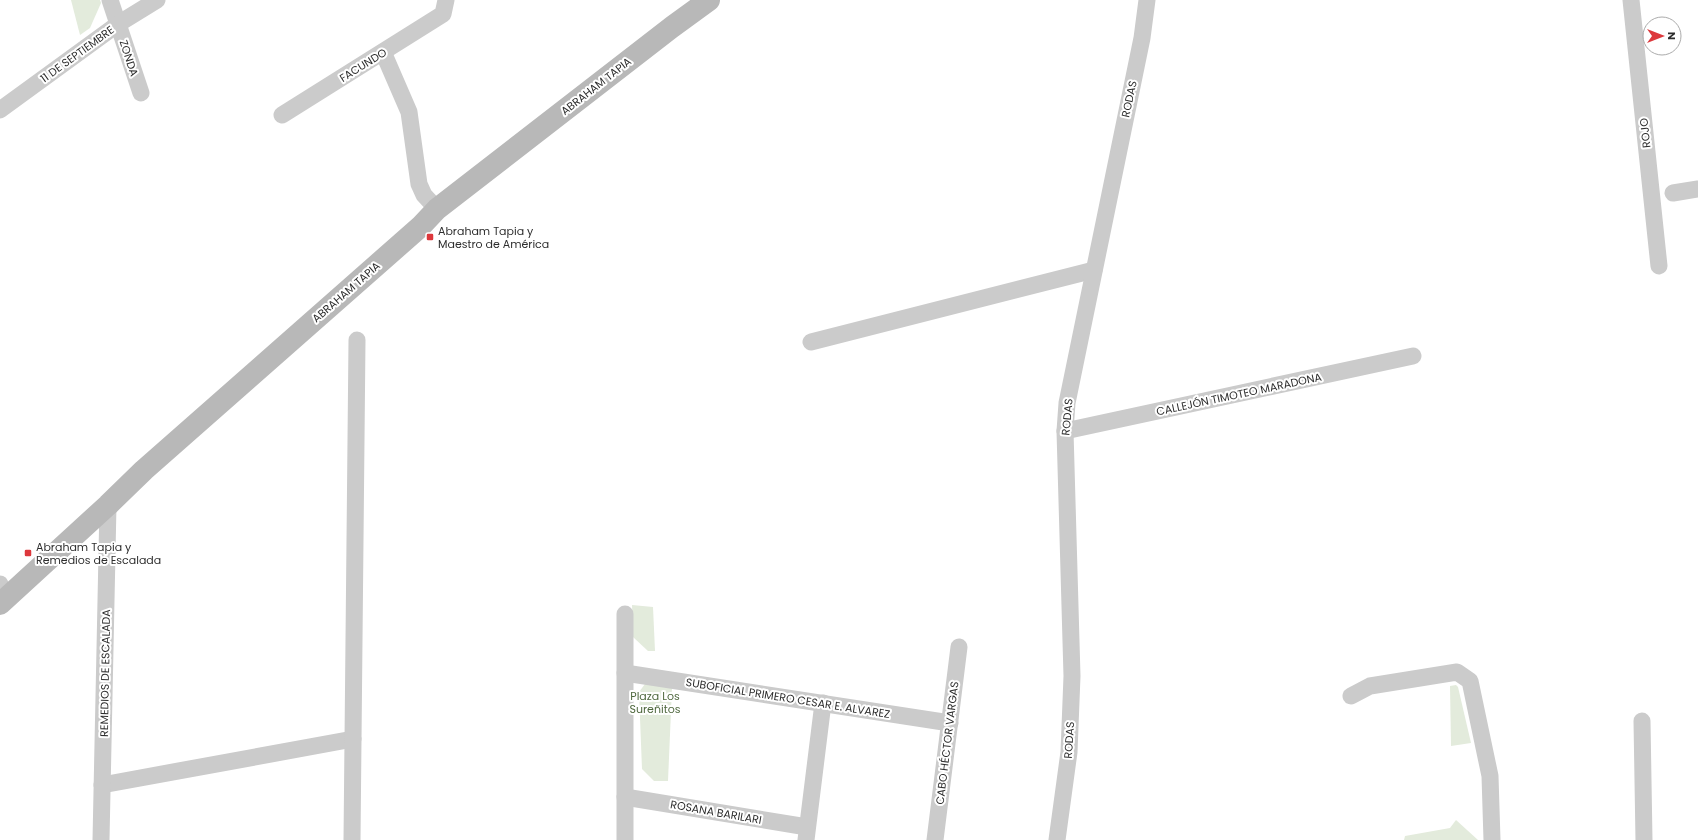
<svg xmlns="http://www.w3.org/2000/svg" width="1698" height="840" viewBox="0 0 1698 840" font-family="Poppins,sans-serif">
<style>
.green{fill:#e3ebdc}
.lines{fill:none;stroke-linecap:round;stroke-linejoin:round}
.street{stroke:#cbcbcb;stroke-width:17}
.secondary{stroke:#b8b8b8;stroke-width:22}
.poi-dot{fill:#dd383c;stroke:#fff;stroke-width:1.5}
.labels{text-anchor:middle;stroke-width:4;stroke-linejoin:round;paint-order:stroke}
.street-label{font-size:11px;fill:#2e2e2e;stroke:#fff}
.poi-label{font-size:11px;fill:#2e2e2e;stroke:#fff;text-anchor:start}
.park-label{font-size:11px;fill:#4f683e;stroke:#fff}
</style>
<rect width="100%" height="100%" fill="#fff"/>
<!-- green -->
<g class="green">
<path d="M71,0H100L101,3L90,28L80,35Z"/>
<path d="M632,605L653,607L655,651H648L633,637Z"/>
<path d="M645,684L672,688L668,781H654L642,769L639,692Z"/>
<path d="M1456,685L1458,687L1471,743L1451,746L1450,686Z"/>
<path d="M1456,820L1478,840H1404L1405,836L1450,828Z"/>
</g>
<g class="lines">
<!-- street -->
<g class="street">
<path d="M110,0L141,93"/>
<path d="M1631,0L1659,266"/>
<path d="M383,52L409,112L419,184L424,195L437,209"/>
<path d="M0,110L118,24L157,0"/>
<path d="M282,115L443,14L446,0"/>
<path d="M1673,193L1698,189"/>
<path d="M811,342L1094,270"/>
<path d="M1065,431L1413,356"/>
<path d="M0,584L6,598"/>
<path d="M625,673L950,723"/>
<path d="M1351,696L1370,686L1457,672L1470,681L1490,776L1492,840"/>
<path d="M1642,721L1644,840"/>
<path d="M102,785L353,739"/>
<path d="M625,797L807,827"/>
<path d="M101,840L108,505"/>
<path d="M352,840L357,340"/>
<path d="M625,840V614"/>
<path d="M806,840L823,703"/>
<path d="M935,840L959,647"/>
<path d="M1057,840L1069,752L1072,676L1065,431L1067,403L1142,38L1147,0"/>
</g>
<!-- secondary -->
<path class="secondary" d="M0,604L108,505L144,470L421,226L437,209L672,27L709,0"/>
</g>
<!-- markers -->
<g class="poi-dot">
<rect x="426" y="233" width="8" height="8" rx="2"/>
<rect x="24" y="549" width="8" height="8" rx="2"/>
</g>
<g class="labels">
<!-- street labels -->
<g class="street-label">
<text transform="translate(77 54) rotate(-36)" y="4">11 DE SEPTIEMBRE</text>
<text transform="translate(129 58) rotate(72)" y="4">ZONDA</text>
<text transform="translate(363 65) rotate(-32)" y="4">FACUNDO</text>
<text transform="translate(596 86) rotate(-38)" y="4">ABRAHAM TAPIA</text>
<text transform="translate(1129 99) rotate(-78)" y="4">RODAS</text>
<text transform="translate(1645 133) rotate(-96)" y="4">ROJO</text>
<text transform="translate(346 292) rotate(-41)" y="4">ABRAHAM TAPIA</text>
<text transform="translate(1239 394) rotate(-12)" y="4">CALLEJÓN TIMOTEO MARADONA</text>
<text transform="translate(1067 417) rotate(-85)" y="4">RODAS</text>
<text transform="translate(105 673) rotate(-89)" y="4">REMEDIOS DE ESCALADA</text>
<text transform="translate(788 698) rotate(9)" y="4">SUBOFICIAL PRIMERO CESAR E. ALVAREZ</text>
<text transform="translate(1069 740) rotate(-86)" y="4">RODAS</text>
<text transform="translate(947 743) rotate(-83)" y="4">CABO HÉCTOR VARGAS</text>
<text transform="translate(716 812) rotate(10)" y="4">ROSANA BARILARI</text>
</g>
<!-- poi labels -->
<g class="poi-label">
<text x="438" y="235">Abraham Tapia y<tspan x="438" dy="13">Maestro de América</tspan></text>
<text x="36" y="551">Abraham Tapia y<tspan x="36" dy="13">Remedios de Escalada</tspan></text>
</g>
<!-- park labels -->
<g class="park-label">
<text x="655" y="700">Plaza Los<tspan x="655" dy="13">Sureñitos</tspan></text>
</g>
</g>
<!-- north arrow -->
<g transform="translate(1662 36) rotate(90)"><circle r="19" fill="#ffffff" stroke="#ababab"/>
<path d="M0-3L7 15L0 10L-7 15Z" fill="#dd383c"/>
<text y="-6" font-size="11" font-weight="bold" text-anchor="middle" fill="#2e2e2e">N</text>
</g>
</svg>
